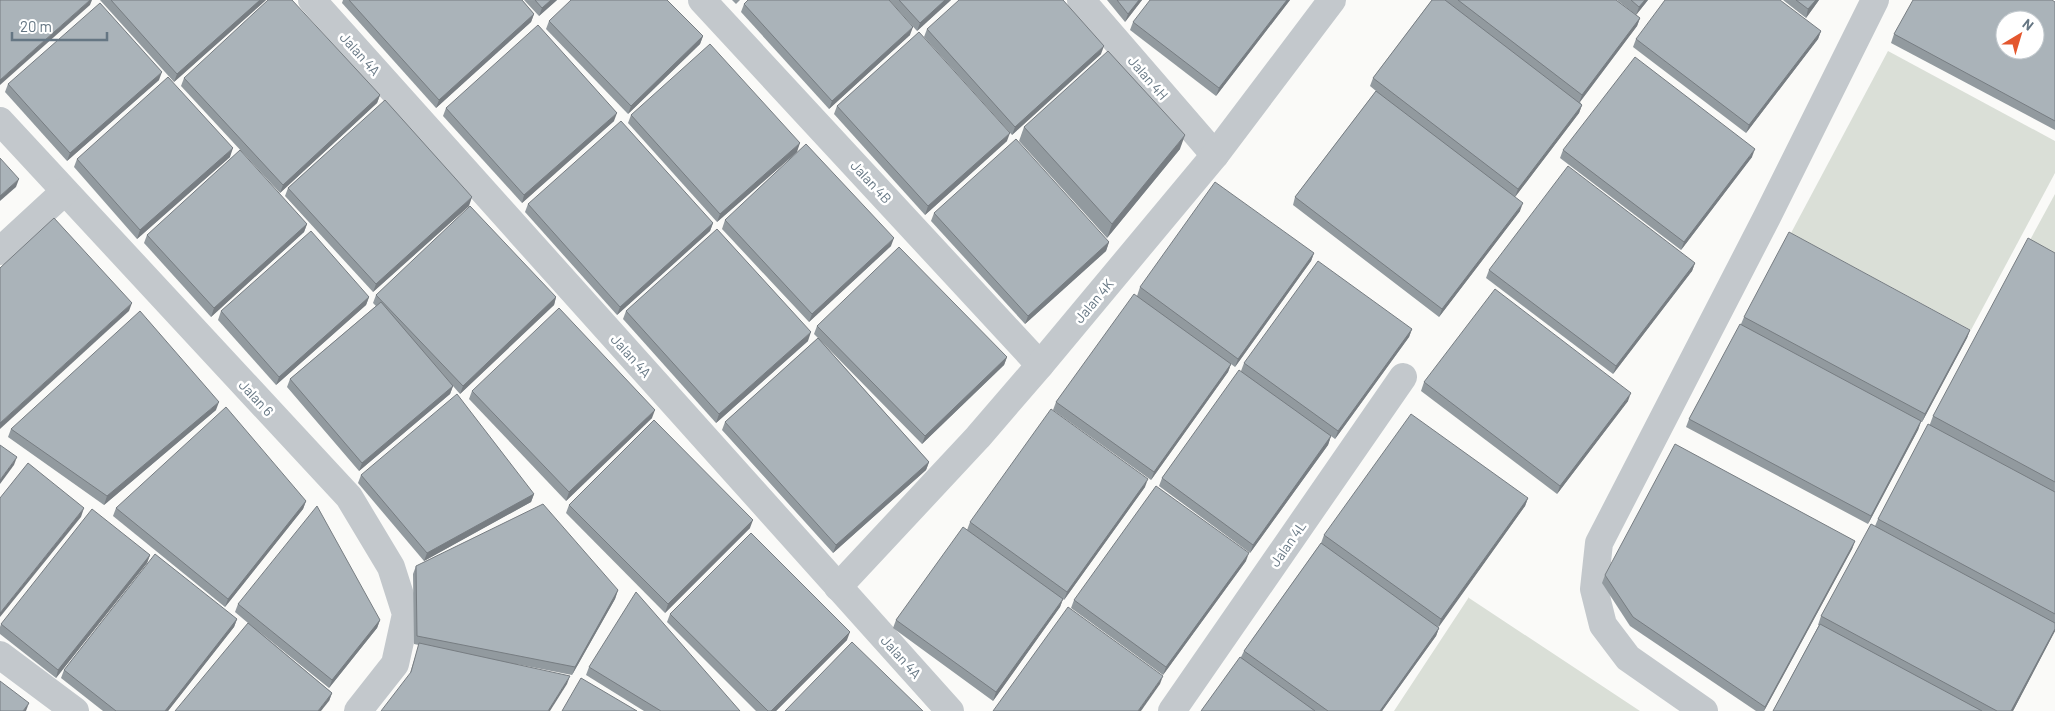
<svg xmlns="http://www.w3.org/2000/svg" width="2055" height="711" viewBox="0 0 2055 711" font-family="Barlow,sans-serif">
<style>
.green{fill:#dadfd7}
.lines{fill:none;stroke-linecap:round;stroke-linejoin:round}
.minor{stroke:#c3c8cc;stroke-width:28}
.wall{fill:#929a9f}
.shaded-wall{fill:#777d82}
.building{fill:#aab3b9;stroke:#777d82;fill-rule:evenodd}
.labels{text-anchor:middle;stroke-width:5;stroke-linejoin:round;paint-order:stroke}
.street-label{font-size:14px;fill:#657683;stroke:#fff}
</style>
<rect width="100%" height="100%" fill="#fafaf8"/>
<!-- green -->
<g class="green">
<path d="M1888,51L2055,141V173L1971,330L1791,233Z"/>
<path d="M2055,194V253L2030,240Z"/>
<path d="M1469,597V598L1640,711H1394Z"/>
</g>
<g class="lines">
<!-- minor -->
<g class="minor">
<path d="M312,0L950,711"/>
<path d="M702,0L1040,365"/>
<path d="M1081,0L1215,155"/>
<path d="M0,121L349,497L391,567L406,614L395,664L358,711"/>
<path d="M0,251L64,192"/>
<path d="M838,587L978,437L1040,365L1215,155L1332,0"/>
<path d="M0,655L75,711"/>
<path d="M1172,711L1403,377"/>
<path d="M1704,711L1628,658L1603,625L1594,589L1599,543L1767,217L1875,0"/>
</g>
</g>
<!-- wall -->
<g class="wall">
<path d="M100,0H266L174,82Z"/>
<path d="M343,0H522L534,14L531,22L436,108L342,3Z"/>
<path d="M524,0H557L539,16Z"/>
<path d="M732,0H740L736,4Z"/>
<path d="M889,0H951L917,31Z"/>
<path d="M1107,0H1142L1125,22Z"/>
<path d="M1290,0L1216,96L1130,30L1133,22Z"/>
<path d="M1432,0H1616L1640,18L1637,26L1580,102L1582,105L1579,113L1515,197L1520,211L1439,317L1293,205L1295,197L1376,91L1370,86L1373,78Z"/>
<path d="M1617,0H1648L1636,15Z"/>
<path d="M1783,0H1819L1806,18Z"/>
<path d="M2055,2V130L1891,43L1894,34Z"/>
<path d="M744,4L910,35L829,109L741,12Z"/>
<path d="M549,21L703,36L700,44L628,114L546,29Z"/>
<path d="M927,29L1101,54L1012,135L924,37Z"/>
<path d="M1821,31L1818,39L1746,133L1633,47L1636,39Z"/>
<path d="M184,78L380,95L377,103L280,193L181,86Z"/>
<path d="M159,80L67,161L5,92L8,84Z"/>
<path d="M837,106L1007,141L925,215L834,114Z"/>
<path d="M446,108L614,121L522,203L443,116Z"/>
<path d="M631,115L797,152L717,222L628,123Z"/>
<path d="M1024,127L1180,149L1107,238L1019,141Z"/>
<path d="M1563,150L1752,157L1681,250L1560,158Z"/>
<path d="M230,157L137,239L74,167L77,159Z"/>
<path d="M288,188L469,206L373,292L285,196Z"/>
<path d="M528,204L713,223L710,231L617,315L525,212Z"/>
<path d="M934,213L1109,242L1106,251L1025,324L931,221Z"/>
<path d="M725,220L891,246L809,322L722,229Z"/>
<path d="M307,224L304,232L211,317L144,243L147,235Z"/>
<path d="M1314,253L1311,261L1235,367L1231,364L1228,372L1151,480L1053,410L1056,402L1137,296L1140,287Z"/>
<path d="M2055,253V631L2013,711H1773L1819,625H1818L1821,616L1875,526L1878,519L1930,424L1933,416Z"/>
<path d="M1695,263L1692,271L1613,374L1486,278L1489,270Z"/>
<path d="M376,295L556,297L554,305L460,394L453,386L450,394L359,471L287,387L290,379L376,306L373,303Z"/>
<path d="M369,297L366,305L276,385L218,320L221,311Z"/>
<path d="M626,311L808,341L716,423L623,319Z"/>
<path d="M1744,317L1970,330L1967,338L1922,422H1921L1918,430L1868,524L1686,427L1689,419L1741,324Z"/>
<path d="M817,326L1007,357L1004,365L922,444L820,340L929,462L926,470L833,553L722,430L725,422L818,338L814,334Z"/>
<path d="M1412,329L1409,337L1335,439L1331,436L1328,445L1250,553L1159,486L1162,478L1241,371L1244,363Z"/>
<path d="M1424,382L1628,401L1557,494L1421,391Z"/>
<path d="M472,391L652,418L566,501L469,399Z"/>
<path d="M216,410L104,505L8,437L11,429Z"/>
<path d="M361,475L534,494L531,502L424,561L358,483Z"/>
<path d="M1145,487L1064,600L1063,599L1060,607L993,701L893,628L896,620L967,530L970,522Z"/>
<path d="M1528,498L1525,506L1438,627L1439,628L1436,636L1382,711H1201L1241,657L1244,651L1321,543L1324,535Z"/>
<path d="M306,501L303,509L225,607L113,516L116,508Z"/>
<path d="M569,505L750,528L665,613L566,513Z"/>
<path d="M1855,541L1852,549L1764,711H1756L1630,626L1602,583L1605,575Z"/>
<path d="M150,555L147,563L56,678L0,634V627L1,624Z"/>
<path d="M1246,561L1163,675L1071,608L1074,600Z"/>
<path d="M416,566L618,590L615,599L572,675L516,664L567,684L410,673L419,645L414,644L413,574Z"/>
<path d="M238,604L380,620L377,628L329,688L256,629L332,693L329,701L248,623L235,612Z"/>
<path d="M670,614L847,640L776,711H756L667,622Z"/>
<path d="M237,619L234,627L168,711H103L61,678L64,670Z"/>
<path d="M589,667L740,711H644L586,675Z"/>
</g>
<!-- shaded-wall -->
<g class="shaded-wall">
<path d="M90,0H92L90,5L0,85V80Z"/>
<path d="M260,0H266L174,82L177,74Z"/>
<path d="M551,0H557L539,16L542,8Z"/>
<path d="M945,0H951L917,31L920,23Z"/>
<path d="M1139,0H1142L1125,22L1128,14Z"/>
<path d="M1287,0H1290L1216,96L1219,88Z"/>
<path d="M1645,0H1648L1636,15L1639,7Z"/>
<path d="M1816,0H1819L1806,18L1808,9Z"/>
<path d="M534,14L531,22L436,108L439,100Z"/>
<path d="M1640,18L1637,26L1579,103L1582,95Z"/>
<path d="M913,27L910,35L829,109L832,101Z"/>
<path d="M1821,31L1818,39L1746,133L1749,125Z"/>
<path d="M703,36L700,44L628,114L631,106Z"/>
<path d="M1104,46L1101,54L1012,135L1015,127Z"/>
<path d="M162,72L159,80L67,161L70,153Z"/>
<path d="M380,95L377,103L280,193L283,185Z"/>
<path d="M1582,105L1579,113L1515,197L1518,189Z"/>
<path d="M617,113L614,121L522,203L524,195Z"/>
<path d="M1010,133L1007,141L925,215L928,206Z"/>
<path d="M1185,135L1180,149L1107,238L1112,224Z"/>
<path d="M800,143L797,152L717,222L720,214Z"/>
<path d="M233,148L230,157L137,239L140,230Z"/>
<path d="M1755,149L1752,157L1681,250L1684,242Z"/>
<path d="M19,179L16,187L0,201V196Z"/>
<path d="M472,197L469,206L373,292L376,284Z"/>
<path d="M1523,203L1520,211L1439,317L1442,309Z"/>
<path d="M713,223L710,231L617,315L620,307Z"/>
<path d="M307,224L304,232L211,317L214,308Z"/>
<path d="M894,238L891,246L809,322L812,314Z"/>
<path d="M1109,242L1106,251L1025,324L1028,316Z"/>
<path d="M1314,253L1311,261L1235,367L1238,359Z"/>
<path d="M1695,263L1692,271L1613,374L1616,366Z"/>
<path d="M369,297L366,305L276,385L279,377Z"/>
<path d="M556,297L554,305L460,394L463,386Z"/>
<path d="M132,303L129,311L0,429V423Z"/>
<path d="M1412,329L1409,337L1335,439L1338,431Z"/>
<path d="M1970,330L1967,338L1922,422L1925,414Z"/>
<path d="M811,332L808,341L716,423L719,414Z"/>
<path d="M1007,357L1004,365L922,444L925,436Z"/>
<path d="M1231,364L1228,372L1151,480L1154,472Z"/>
<path d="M453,386L450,394L359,471L362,463Z"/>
<path d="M1631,393L1628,401L1557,494L1560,486Z"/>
<path d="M219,402L216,410L104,505L107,496Z"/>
<path d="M655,410L652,418L566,501L569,492Z"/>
<path d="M1921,421L1918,430L1868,524L1871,516Z"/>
<path d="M1331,436L1328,445L1250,553L1253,545Z"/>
<path d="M17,457L14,465L0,484V480Z"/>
<path d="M929,462L926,470L833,553L836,545Z"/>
<path d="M1148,479L1145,487L1064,600L1067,592Z"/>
<path d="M534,494L531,502L424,561L427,553Z"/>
<path d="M1528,498L1525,506L1438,628L1441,619Z"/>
<path d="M306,501L303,509L225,607L228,599Z"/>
<path d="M84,508L81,517L0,617V613Z"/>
<path d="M753,520L750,528L665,613L668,604Z"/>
<path d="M1855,541L1852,549L1764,711L1765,707Z"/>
<path d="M1249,553L1246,561L1163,675L1166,667Z"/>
<path d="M150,555L147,563L56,678L58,670Z"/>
<path d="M618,590L615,599L572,675L575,667Z"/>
<path d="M1063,599L1060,607L993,701L996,692Z"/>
<path d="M237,619L234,627L168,711H165Z"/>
<path d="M380,620L377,628L329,688L332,680Z"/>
<path d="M1439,628L1436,636L1382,711H1380Z"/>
<path d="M2055,629V631L2013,711H2011Z"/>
<path d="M850,632L847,640L776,711H771Z"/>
<path d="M570,676L567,684L550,711H548Z"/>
<path d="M1163,676L1160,684L1141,711H1138Z"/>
<path d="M332,693L329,701L321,711H318Z"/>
<path d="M29,703L26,711H23Z"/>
</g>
<!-- building -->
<g class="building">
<path d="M0,0H90L0,80Z"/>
<path d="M111,0H260L177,74Z"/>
<path d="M268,0H292L380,95L283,185L184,78Z"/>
<path d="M349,0H522L534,14L439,100Z"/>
<path d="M535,0H551L542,8Z"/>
<path d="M571,0H667L703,36L631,106L549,21Z"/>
<path d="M748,0H889L913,27L832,101L744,4Z"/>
<path d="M899,0H945L920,23Z"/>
<path d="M959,0H1063L1104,46L1015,127L927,29Z"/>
<path d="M1117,0H1139L1128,14Z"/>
<path d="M1150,0H1287L1219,88L1133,22Z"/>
<path d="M1432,0H1445L1582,105L1518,189L1373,78Z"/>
<path d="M1458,0H1616L1640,18L1582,95Z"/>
<path d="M1631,0H1645L1639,7Z"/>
<path d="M1665,0H1780L1821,31L1749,125L1636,39Z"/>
<path d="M1796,0H1816L1808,9Z"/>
<path d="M1913,0H2052L2055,2V121L1894,34ZM2005,20H2035V50H2005Z"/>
<path d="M100,3L162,72L70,153L8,84Z"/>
<path d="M538,25L617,113L524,195L446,108Z"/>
<path d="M919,32L1010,133L928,206L837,106Z"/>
<path d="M710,44L800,143L720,214L631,115Z"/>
<path d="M1108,51L1185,135L1112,224L1024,127Z"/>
<path d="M1635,57L1755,149L1684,242L1563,150Z"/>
<path d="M168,77L233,148L140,230L77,159Z"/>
<path d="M1376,91L1523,203L1442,309L1295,197Z"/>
<path d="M385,100L472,197L376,284L288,188Z"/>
<path d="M621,121L713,223L620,307L528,204Z"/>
<path d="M1016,139L1109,242L1028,316L934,213Z"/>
<path d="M806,144L894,238L812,314L725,220Z"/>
<path d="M240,150L307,224L214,308L147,235Z"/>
<path d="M0,158L19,179L0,196Z"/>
<path d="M1568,166L1695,263L1616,366L1489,270Z"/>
<path d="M1215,182L1314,253L1238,359L1140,287Z"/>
<path d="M470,206L556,297L463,386L376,295Z"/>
<path d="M54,218L132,303L0,423V268Z"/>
<path d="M717,229L811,332L719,414L626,311Z"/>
<path d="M311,231L369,297L279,377L221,311Z"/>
<path d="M1789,232L1970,330L1925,414L1744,317Z"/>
<path d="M2028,238L2055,253V482L1933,416Z"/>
<path d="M899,247L1007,357L925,436L817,326Z"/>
<path d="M1318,261L1412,329L1338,431L1244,363Z"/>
<path d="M1495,289L1631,393L1560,486L1424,382Z"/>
<path d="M1134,294L1231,364L1154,472L1056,402Z"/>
<path d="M381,302L453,386L362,463L290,379Z"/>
<path d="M559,308L655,410L569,492L472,391Z"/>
<path d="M140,311L219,402L107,496L11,429Z"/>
<path d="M1740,324L1921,421L1871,516L1689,419Z"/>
<path d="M818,338L929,462L836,545L725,422Z"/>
<path d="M1239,370L1331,436L1253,545L1162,478Z"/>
<path d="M457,394L534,494L427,553L361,475Z"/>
<path d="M226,407L306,501L228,599L116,508Z"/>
<path d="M1051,409L1148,479L1067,592L970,522Z"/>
<path d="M1411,414L1528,498L1441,619L1324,535Z"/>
<path d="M654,420L753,520L668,604L569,505Z"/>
<path d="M1928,424L2055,492V614L1878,519Z"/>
<path d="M1675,444L1855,541L1765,707L1633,617L1605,575Z"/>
<path d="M0,445L17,457L0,480Z"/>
<path d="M28,463L84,508L0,613V498Z"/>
<path d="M1156,486L1249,553L1166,667L1074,600Z"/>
<path d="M543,504L618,590L575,667L417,636L416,566Z"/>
<path d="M317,506L380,620L332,680L238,604Z"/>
<path d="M92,509L150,555L58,670L1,624Z"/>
<path d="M1871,524L2055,623V629L2011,711H1997L1821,616Z"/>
<path d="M963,527L1063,599L996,692L896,620Z"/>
<path d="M751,533L850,632L771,711H768L670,614Z"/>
<path d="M1321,543L1439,628L1380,711H1328L1244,651Z"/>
<path d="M155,554L237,619L165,711H116L64,670Z"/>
<path d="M636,592L740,711H661L589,667Z"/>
<path d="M1068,607L1163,676L1138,711H993Z"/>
<path d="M248,623L332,693L318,711H175Z"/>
<path d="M1820,624L1982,711H1773Z"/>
<path d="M852,642L923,711H785Z"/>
<path d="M419,643L570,676L548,711H381L411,672Z"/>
<path d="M1240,657L1315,711H1201Z"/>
<path d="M581,678L637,711H562Z"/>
<path d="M0,681L29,703L23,711H0Z"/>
</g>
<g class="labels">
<!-- street labels -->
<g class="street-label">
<text transform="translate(360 54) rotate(48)" y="5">Jalan 4A</text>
<text transform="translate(1148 78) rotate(49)" y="5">Jalan 4H</text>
<text transform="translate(871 182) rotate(47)" y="5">Jalan 4B</text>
<text transform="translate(1094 301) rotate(-50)" y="5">Jalan 4K</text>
<text transform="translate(631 356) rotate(48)" y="5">Jalan 4A</text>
<text transform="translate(256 398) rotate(47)" y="5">Jalan 6</text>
<text transform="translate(1288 544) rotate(-55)" y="5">Jalan 4L</text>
<text transform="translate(901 657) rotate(48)" y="5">Jalan 4A</text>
</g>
</g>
<!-- north arrow -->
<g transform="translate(2020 35) rotate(38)"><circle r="24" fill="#ffffff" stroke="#c1c8cd"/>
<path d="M0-4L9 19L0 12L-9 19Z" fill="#e4572e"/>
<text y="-8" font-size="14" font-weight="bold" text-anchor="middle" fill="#657683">N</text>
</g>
<!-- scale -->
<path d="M12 32v8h95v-8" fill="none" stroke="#657683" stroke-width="2.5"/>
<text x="20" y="32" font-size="15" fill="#657683" stroke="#ffffff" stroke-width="4" paint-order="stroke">20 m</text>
</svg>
